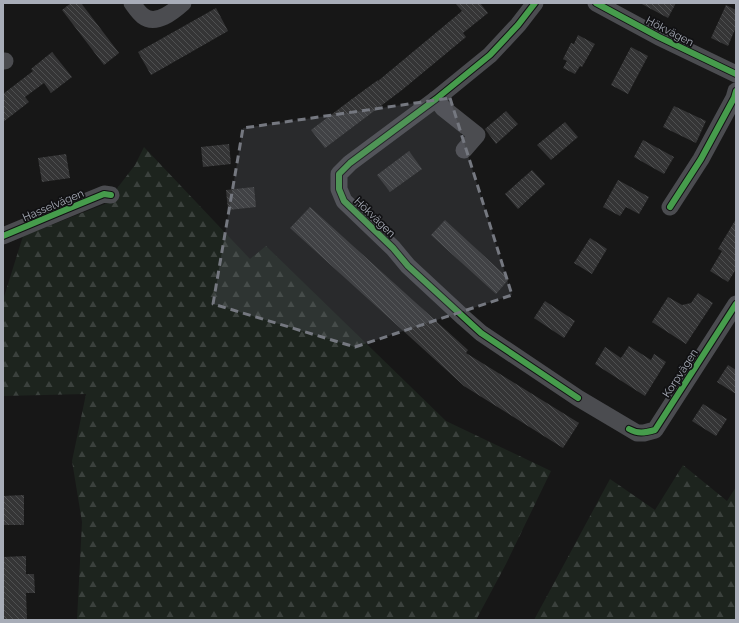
<svg xmlns="http://www.w3.org/2000/svg" width="739" height="623" viewBox="0 0 739 623" font-family="Raleway,sans-serif">
<style>
.forest{fill:url(#forest-firs)}
.building{fill:url(#building-back-hatch)}
.lines{fill:none;stroke-linecap:round;stroke-linejoin:round}
.minor{stroke:#4b4c50;stroke-width:17}
.cycleway-casing{stroke:#111113;stroke-width:8}
.cycleway{stroke:#469c4c;stroke-width:6}
.marked{fill:#757880;fill-opacity:0.2;stroke:#757880;stroke-width:3;stroke-dasharray:8 5;stroke-linejoin:round}
.labels{text-anchor:middle;stroke-width:3.5;stroke-linejoin:round;paint-order:stroke}
.street-label{font-size:11px;fill:#a8adb8;stroke:#111113}
</style>
<defs>
<pattern id="forest-firs" width="22" height="20" patternUnits="userSpaceOnUse"><rect width="22" height="20" fill="#1d241e"/><path d="M5 1l3.5 6h-7zM16 11l3.5 6h-7z" fill="#3b413d"/></pattern>
<pattern id="building-back-hatch" width="6" height="6" patternUnits="userSpaceOnUse"><rect width="6" height="6" fill="#353536"/><path d="M-1 5l2 2M0 0l6 6M5-1l2 2" fill="none" stroke="#4f5051"/></pattern>
</defs>
<rect width="100%" height="100%" fill="#171717"/>
<!-- forest -->
<g class="forest">
<path d="M144,147L250,259L266,246L446,421L551,471L506,564L476,620H77L82,522L72,461L86,394L3,396V300L23,236L105,204L135,165Z"/>
<path d="M683,465L727,501L736,487V620H534L610,479L655,510Z"/>
</g>
<!-- building -->
<g class="building">
<path d="M71,3H81L119,53L104,65L62,10Z"/>
<path d="M455,3H480L488,13L463,33L466,37L402,90L325,148L311,130L352,99L378,80V81L462,11Z"/>
<path d="M640,3H676L668,18Z"/>
<path d="M726,5L736,10V27L728,46L711,38Z"/>
<path d="M216,8L228,31L151,75L138,52Z"/>
<path d="M578,35L595,44L582,67L580,66L575,74L563,68L567,61L563,59L571,43L574,44Z"/>
<path d="M631,47L648,56L628,94L611,85Z"/>
<path d="M52,52L72,77L51,93L44,83L25,97L29,102L3,122V94L33,71L31,69Z"/>
<path d="M674,106L706,121L696,143L663,127Z"/>
<path d="M506,111L518,124L496,144L485,129Z"/>
<path d="M565,122L578,137L551,160L537,145Z"/>
<path d="M643,140L674,157L664,174L634,157Z"/>
<path d="M229,144L231,164L203,167L201,147Z"/>
<path d="M409,151L422,169L390,192L377,175Z"/>
<path d="M66,154L70,178L42,182L38,158Z"/>
<path d="M532,170L545,184L518,209L505,194Z"/>
<path d="M618,180L649,197L639,214L626,207L620,216L603,207Z"/>
<path d="M254,187L256,207L228,210L226,190Z"/>
<path d="M310,207L468,350L466,353L579,423L563,448L464,386L290,228Z"/>
<path d="M736,219V269L728,282L710,271L722,251L718,249Z"/>
<path d="M445,220L509,279L496,294L431,235Z"/>
<path d="M590,238L607,249L592,274L574,263Z"/>
<path d="M698,293L713,303L686,344L652,322L668,297L682,305L691,303Z"/>
<path d="M545,301L575,321L564,338L534,318Z"/>
<path d="M629,346L651,360L654,354L666,362L645,396L595,364L605,347L621,358Z"/>
<path d="M728,365L736,370V394L717,382Z"/>
<path d="M703,404L727,419L716,436L692,421Z"/>
<path d="M24,495V525H3V496Z"/>
<path d="M26,556V574H34L35,593H26L27,620H3V557Z"/>
</g>
<g class="lines">
<!-- minor -->
<g class="minor">
<path d="M132,3C135,7 138,12 143,16C156,26 173,12 183,3"/>
<path d="M535,3L518,25L490,55L436,99L350,163L339,174V189L344,201L393,248L408,266L464,318L481,333L578,398L637,433H644L655,430L736,304"/>
<path d="M596,3L659,37L736,74"/>
<path d="M3,61H5"/>
<path d="M436,99L443,108L477,135L464,150"/>
<path d="M670,207L701,159L734,98L736,91"/>
<path d="M3,236L65,210L104,194L111,195"/>
</g>
<defs>
<g id="cycleway">
<path d="M535,3L518,25L490,55L436,99L350,163L339,174V189L344,201L393,248L408,266L481,333L578,398"/>
<path d="M596,3L659,37L736,74"/>
<path d="M670,207L701,159L734,98L736,91"/>
<path d="M3,236L65,210L104,194L111,195"/>
<path d="M629,429C638,434 644,433 655,430L736,304"/>
</g>
</defs>
<!-- cycleway casing -->
<use href="#cycleway" class="cycleway-casing"/>
<!-- cycleway -->
<use href="#cycleway" class="cycleway"/>
</g>
<!-- marked area -->
<path class="marked" d="M450,98L512,295L355,347L213,304L243,128Z"/>
<g class="labels">
<!-- street labels -->
<g class="street-label">
<text transform="translate(670 31) rotate(27)" y="4">Hökvägen</text>
<text transform="translate(53 205) rotate(-23)" y="4">Hasselvägen</text>
<text transform="translate(375 217) rotate(44)" y="4">Hökvägen</text>
<text transform="translate(680 373) rotate(-57)" y="4">Korpvägen</text>
</g>
</g>
<!-- border -->
<rect width="739" height="623" fill="none" stroke="#a8adb8" stroke-width="8"/>
</svg>
